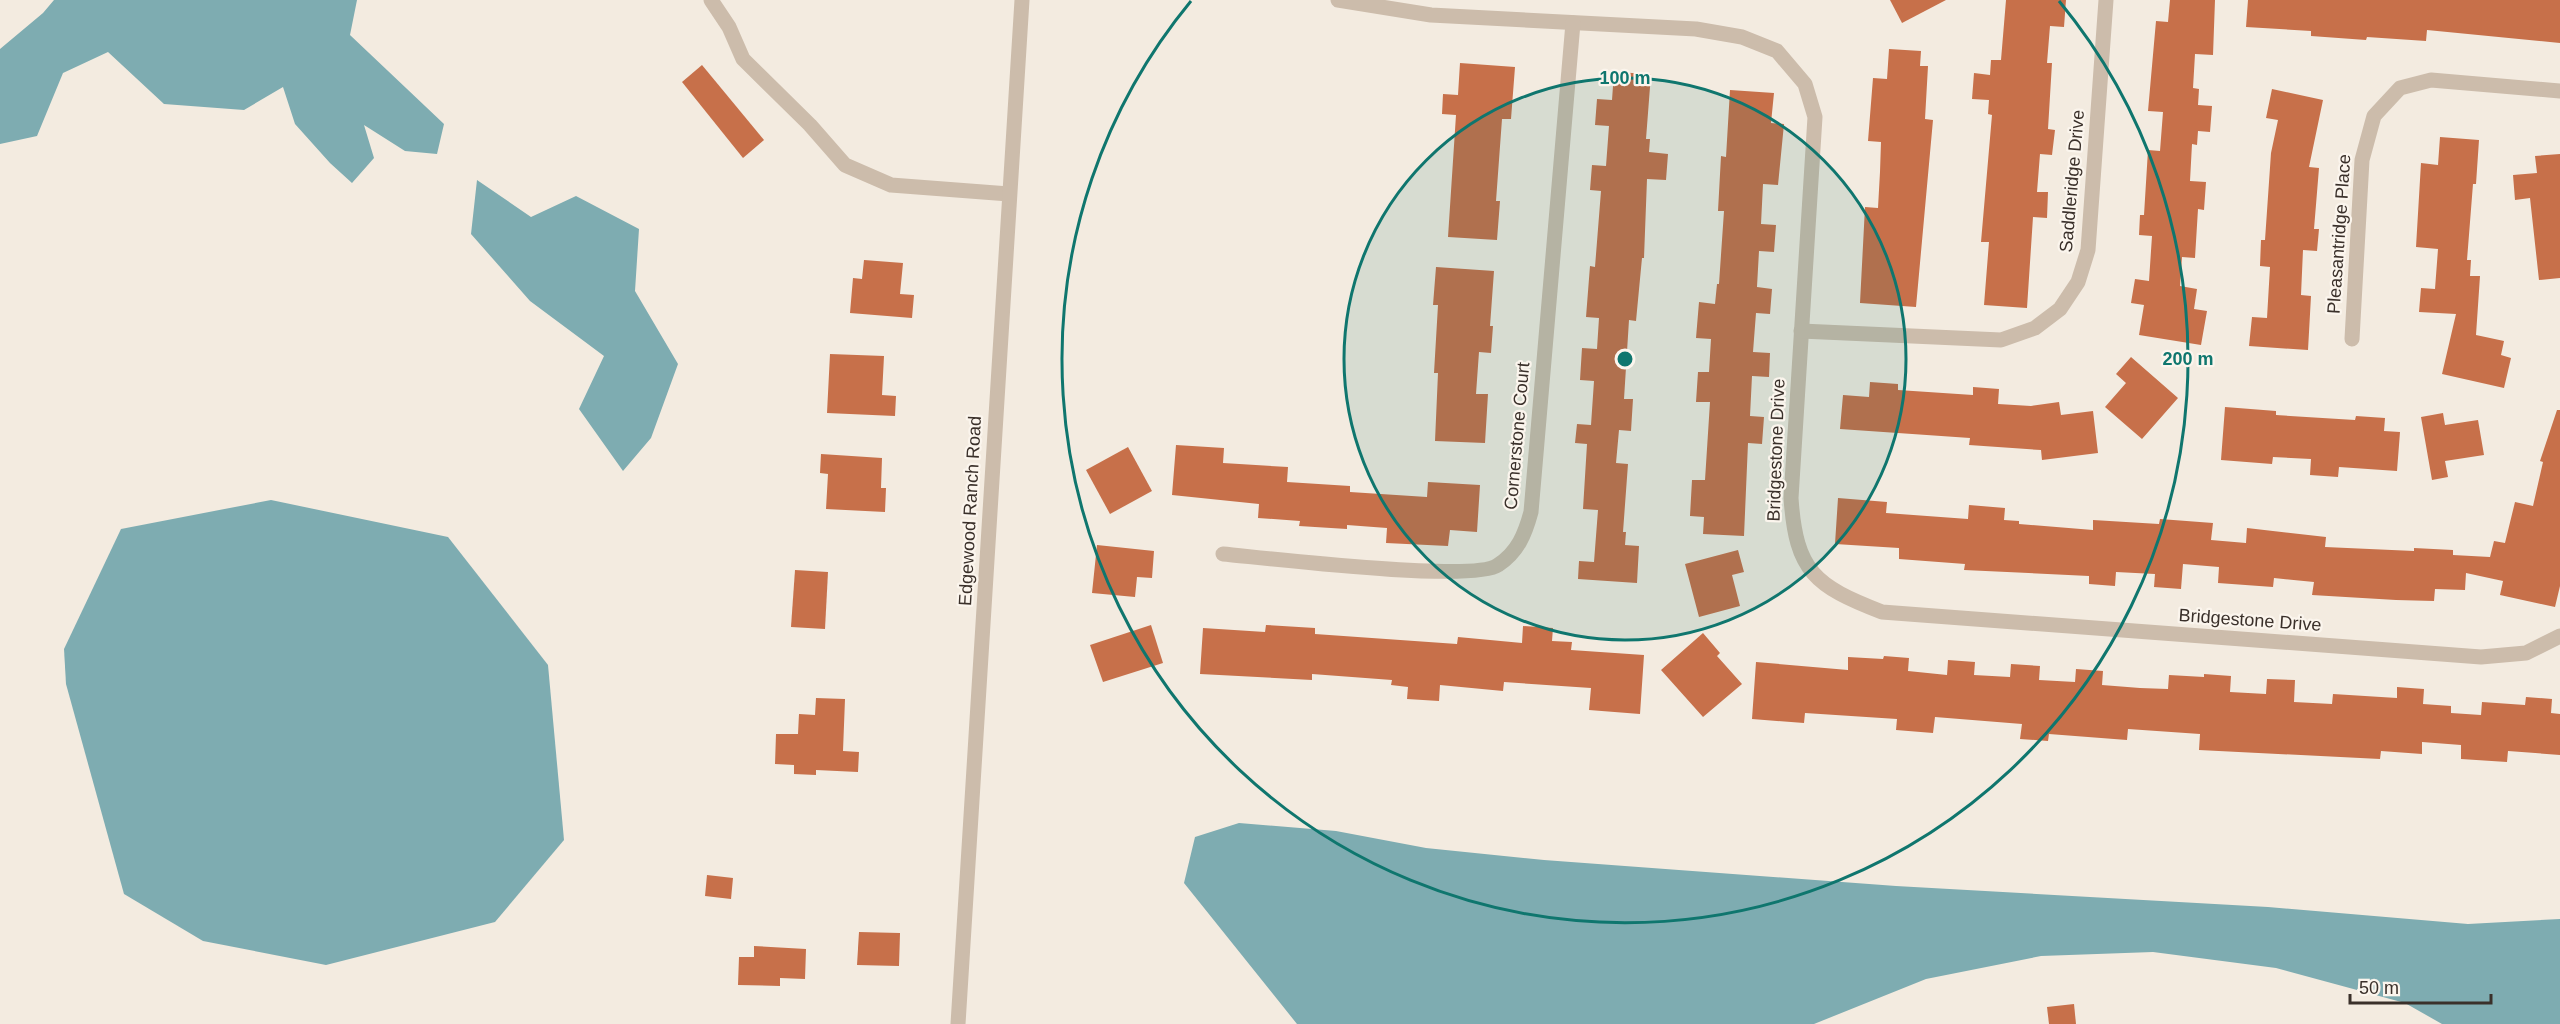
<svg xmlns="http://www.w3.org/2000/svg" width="2560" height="1024" viewBox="0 0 2560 1024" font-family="Helvetica,sans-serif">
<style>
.water{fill:#7eacb1}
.building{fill:#c7704a}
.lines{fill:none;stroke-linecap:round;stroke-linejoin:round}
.minor{stroke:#ccbcab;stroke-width:15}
.ring{fill:none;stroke:#0f766e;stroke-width:3}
.labels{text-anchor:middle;stroke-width:4.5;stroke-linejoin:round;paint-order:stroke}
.street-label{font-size:18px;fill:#3a302a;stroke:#fbf5ed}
.centre{fill:#0f766e;stroke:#fbf5ed;stroke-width:3}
.ring-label{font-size:18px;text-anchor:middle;font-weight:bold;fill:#0f766e;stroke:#fbf5ed;stroke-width:4.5;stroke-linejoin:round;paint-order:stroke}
</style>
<rect width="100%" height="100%" fill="#f3ebe0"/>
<!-- water -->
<g class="water">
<path d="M54,0H357L350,35L444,124L437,154L405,151L364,125L374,158L352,183L330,163L295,124L283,87L244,110L164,104L108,52L63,73L37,136L0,144V49L43,13Z"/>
<path d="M477,180L531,217L576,196L639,229L635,291L678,364L651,438L623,471L579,409L604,356L530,301L471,234Z"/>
<path d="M271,500L448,537L548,665L564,840L495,922L326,965L203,941L124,894L66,684L64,649L121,529Z"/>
<path d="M1239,823L1336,831L1426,848L1544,860L1896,886L2268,907L2468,924L2560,919V1024H2442L2405,1003L2276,968L2153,952L2041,956L1926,979L1814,1024H1297L1184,883L1195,837Z"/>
</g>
<!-- building -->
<g class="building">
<path d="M1890,0H1946L1902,23Z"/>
<path d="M2006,0H2066L2064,27L2050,26L2047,63H2052L2048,129L2055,130L2052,155L2040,154L2037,192H2048L2047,218L2033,217L2027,308L1984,305L1989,242H1981L1992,115L1988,114L1989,100L1972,99L1974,73L1990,75L1991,60H2001Z"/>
<path d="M2170,0H2215L2213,55L2195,54L2193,88L2199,89L2198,105L2212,106L2210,132L2198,131L2197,145L2192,144L2190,181L2206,182L2204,210L2198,209L2195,258L2182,257L2180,286L2197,289L2194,309L2207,311L2201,345L2139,335L2144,305L2131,303L2135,279L2149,281L2152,236L2139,235L2140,215H2144L2148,150L2160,151L2163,112L2148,111L2156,21L2168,22Z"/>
<path d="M2248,0H2560V43L2427,30L2426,41L2367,37L2366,40L2311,36V31L2246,27Z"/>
<path d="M1889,49L1921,51L1920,66H1928L1925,119L1933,120L1916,307L1860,303L1865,207L1878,208L1880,172L1881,142L1868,141L1873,78L1887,79Z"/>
<path d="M1460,63L1515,67L1511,119H1502L1496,201H1500L1497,240L1448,237L1456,115L1442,114L1443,94L1458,95Z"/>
<path d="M702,65L764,140L743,158L682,82Z"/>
<path d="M1614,72L1651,74L1646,139H1650L1649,152L1668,154L1666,180L1647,179L1644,258H1642L1636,321L1629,320L1624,399H1633L1631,431L1619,430L1616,463L1628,464L1623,532H1626L1625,545L1639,546L1637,583L1578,579L1579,561L1594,562L1598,510L1583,509L1587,444L1575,443L1577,424L1591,425L1594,381L1580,380L1582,348L1597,349L1599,318L1586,317L1590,266L1595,267L1601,191L1590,190L1592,165L1606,166L1609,126L1595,125L1597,99L1612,100Z"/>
<path d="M2272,89L2323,100L2309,167L2319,168L2314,229H2319L2317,251L2303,250L2301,295L2311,296L2308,350L2249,346L2252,317L2267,318L2270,267L2260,266L2261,240H2265L2271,153L2278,120L2266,118Z"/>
<path d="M1730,90L1774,93L1771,123L1784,124L1778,185L1763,184L1761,224L1776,225L1774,252L1759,251L1757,287L1772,289L1770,314L1756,313L1753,352L1770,353L1769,377L1752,376L1750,416L1764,417L1762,444L1748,443L1744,536L1703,534L1704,517L1690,516L1692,480H1705L1710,402H1696L1698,372H1709L1711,339L1696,338L1699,302L1715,304L1717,284H1719L1724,211H1718L1721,156L1726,157Z"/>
<path d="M2440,137L2479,140L2476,184H2473L2467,260H2471L2470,276H2480L2476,335L2504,341L2501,355L2511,358L2504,388L2442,374L2456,314L2419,312L2421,288L2435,289L2438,249L2416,247L2421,163L2438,165Z"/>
<path d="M2560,154V278L2539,280L2530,198L2515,200L2513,175L2537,173L2535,156Z"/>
<path d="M864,260L903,263L900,294L914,295L912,318L850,313L853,278L862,279Z"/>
<path d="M1436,267L1494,271L1490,326H1493L1491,353L1479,352L1476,394H1488L1485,443L1435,441L1438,373H1434L1438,305H1433Z"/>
<path d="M830,354L884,356L882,395L896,396L895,416L827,413Z"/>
<path d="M2131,357L2178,398L2142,439L2105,407L2126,383L2116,374Z"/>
<path d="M1870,382L1898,384V390L1973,395V387L1999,389L1998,404L2031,406L2059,402L2061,415L2093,411L2098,453L2042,460L2041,450L1969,445L1970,438L1840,429L1843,395L1869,397Z"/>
<path d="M2225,407L2276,411V415L2355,420L2356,416L2385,418L2384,431L2400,432L2397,471L2339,467L2338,477L2310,475L2311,459L2273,457L2272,464L2221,460Z"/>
<path d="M2557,410H2560V586L2555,607L2500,595L2503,581L2466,573L2465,590L2435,589L2434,601L2396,600L2312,595L2314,582L2274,578L2273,587L2218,583L2219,567L2183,564L2181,589L2154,587L2155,574L2116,572L2115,586L2089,584V576L1964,570L1965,564L1899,559V548L1835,544L1838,498L1887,502L1886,513L1968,519L1969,505L2005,508L2004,520L2019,521V524L2093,530V520L2159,524L2160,519L2213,523L2211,540L2246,543L2247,528L2326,537L2325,547L2414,551V548L2453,550V555L2490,557L2494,541L2505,543L2515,502L2533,506L2543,462L2540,461Z"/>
<path d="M2443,413L2445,425L2478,420L2484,455L2445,461L2448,477L2432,480L2421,417Z"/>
<path d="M1176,445L1224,448L1223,463L1288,467L1287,482L1350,486V492L1427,497L1428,482L1480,485L1477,532L1450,530L1448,546L1386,543L1387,528L1347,525V529L1299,526L1300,521L1258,518L1259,504L1172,495Z"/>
<path d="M1128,447L1152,491L1110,514L1086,470Z"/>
<path d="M821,454L882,458L881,488H886L885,512L826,509L828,474L820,473Z"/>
<path d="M1097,545L1154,551L1152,578L1137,577L1135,597L1092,593Z"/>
<path d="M1738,550L1744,572L1732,575L1740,606L1699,617L1685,564Z"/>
<path d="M795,570L828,572L825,629L791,627Z"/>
<path d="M1151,625L1163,663L1103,682L1090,645Z"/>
<path d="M1266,625L1315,628V634L1457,644L1458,637L1522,643L1523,626L1553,628L1552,641L1572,642L1571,650L1644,655L1640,714L1589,710L1591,688L1504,682L1503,691L1440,685L1439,701L1407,699L1408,687L1391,685L1392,680L1312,674V680L1200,674L1203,628L1265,632Z"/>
<path d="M1703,633L1720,653L1717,656L1742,684L1703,717L1661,670Z"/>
<path d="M1884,656L1909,658L1908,671L1947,675L1948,660L1975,662L1974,675L2010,677L2011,664L2040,666L2039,680L2075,682L2076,669L2103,671L2102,685L2140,688L2168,689L2169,675L2204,677V674L2231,676L2230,692L2266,694L2267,679L2295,680L2294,702L2332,704L2333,694L2397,698V687L2424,689L2423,704L2451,706V713L2481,715L2482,702L2525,705L2526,697L2552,699L2551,713L2560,714V755L2508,751L2507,762L2461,759V745L2422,742V754L2381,751L2380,759L2199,750L2200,734L2128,729L2127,740L2049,734L2048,741L2020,739L2022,724L1935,717L1933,733L1896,730L1897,719L1805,713L1804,723L1752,719L1756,662L1848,670V657L1883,659Z"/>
<path d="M816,698L845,699L843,751L859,752L858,772L816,770V775L794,774V765L775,764L776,734H798L799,714L815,715Z"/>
<path d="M707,875L733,878L731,899L705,896Z"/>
<path d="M859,932L900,933L899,966L857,965Z"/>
<path d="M754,946L806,949L805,979L780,978V986L738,985L739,957H754Z"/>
<path d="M2074,1004L2076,1024H2049L2047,1007Z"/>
</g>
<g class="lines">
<!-- minor -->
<g class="minor">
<path d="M711,0L729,27L743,59L810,125L845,165L891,185L1009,194"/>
<path d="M1338,0L1431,15L1696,29L1742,37L1777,51L1805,84L1815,117L1791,498C1796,572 1815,586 1882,612L2481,657L2526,653L2560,636"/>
<path d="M1801,331L2001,340L2035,328L2060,309L2078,282L2088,250L2106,0"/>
<path d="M2352,339L2362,160L2374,116L2400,88L2431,80L2560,91"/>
<path d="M1223,554C1266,558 1473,583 1498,565C1518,552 1525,534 1531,512L1573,23"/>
<path d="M958,1024L1022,0"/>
</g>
</g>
<!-- distance rings -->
<circle cx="1625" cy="359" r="281" fill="#0f766e" fill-opacity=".12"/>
<g class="ring">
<circle cx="1625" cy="359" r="281"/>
<path d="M2059 1A563 563 0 1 1 1191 1"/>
</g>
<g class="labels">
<!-- street labels -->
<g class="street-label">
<text transform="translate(2072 181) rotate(-85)" y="6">Saddleridge Drive</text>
<text transform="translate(2339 234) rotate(-86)" y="6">Pleasantridge Place</text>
<text transform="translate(1517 436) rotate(-85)" y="6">Cornerstone Court</text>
<text transform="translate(1776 450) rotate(-88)" y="6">Bridgestone Drive</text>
<text transform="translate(970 511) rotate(-87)" y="6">Edgewood Ranch Road</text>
<text transform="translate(2250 620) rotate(4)" y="6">Bridgestone Drive</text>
</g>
</g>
<circle cx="1625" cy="359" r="9" class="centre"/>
<g class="ring-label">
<text x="1625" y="84">100 m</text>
<text x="2188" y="365">200 m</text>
</g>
<!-- scale -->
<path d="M2350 994v9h141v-9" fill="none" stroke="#3a302a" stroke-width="3"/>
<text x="2359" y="994" font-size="18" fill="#3a302a" stroke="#fbf5ed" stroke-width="4.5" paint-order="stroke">50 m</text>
</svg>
